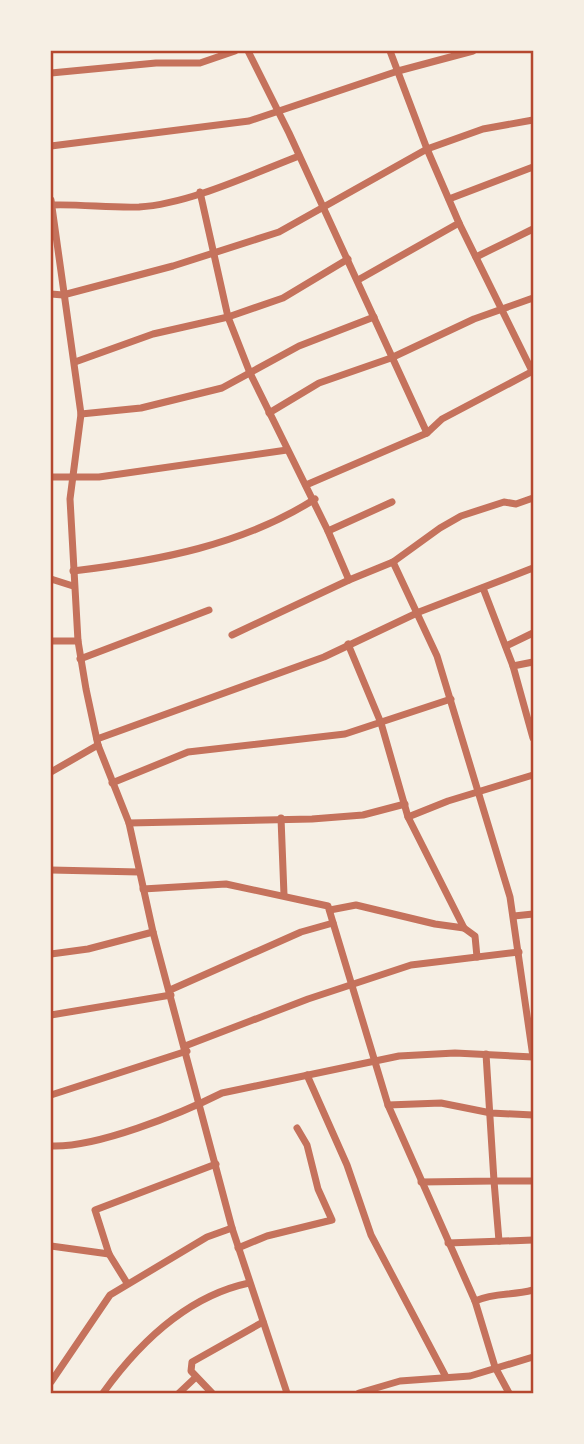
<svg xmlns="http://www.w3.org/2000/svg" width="584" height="1444" viewBox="0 0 584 1444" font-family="'Source Serif 4',serif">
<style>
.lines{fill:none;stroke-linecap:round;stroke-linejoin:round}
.minor{stroke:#c5725c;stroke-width:7}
.neatline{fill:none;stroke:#b5482f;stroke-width:2.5}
</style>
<rect width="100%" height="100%" fill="#f6efe4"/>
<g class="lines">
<!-- minor -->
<g class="minor">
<path d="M248,51L289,133L427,433L306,485"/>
<path d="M51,73L156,63H200L235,51"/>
<path d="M51,146L249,121L398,71L473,51"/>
<path d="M200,192L228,317L250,373L328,531L392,502"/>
<path d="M449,199L533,167"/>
<path d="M51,200L81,414L70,499L78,641L86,689L98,745L129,823L153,932L232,1228L287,1393"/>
<path d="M52,205C81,204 110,208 139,207C189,204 252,174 299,156"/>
<path d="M459,223L533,373"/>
<path d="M476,257L533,229"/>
<path d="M358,280L459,223L427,149L390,51"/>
<path d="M51,294L63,295L173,266L279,232L427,149L483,129L533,120"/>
<path d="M75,362L153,334L228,317L283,298L348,259"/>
<path d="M269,413L319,383L391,358L474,319L533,298"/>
<path d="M81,414L141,408L222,388L299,346L374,317"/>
<path d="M427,433L442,419L533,371"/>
<path d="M51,477H99L287,450"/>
<path d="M393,562L437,656L510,897L533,1057"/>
<path d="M73,571C157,561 243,545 315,499"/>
<path d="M51,579L73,586"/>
<path d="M349,580L393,562L440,528L461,516L504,502L516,504L533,498"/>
<path d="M483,588L513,666L533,738"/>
<path d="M232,635L349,580L328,531"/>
<path d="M51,641H78"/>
<path d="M348,644L381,723L408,817L464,928"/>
<path d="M506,646L533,633"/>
<path d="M80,659L209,610"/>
<path d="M513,666L533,662"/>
<path d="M97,739L324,657L419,612L533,568"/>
<path d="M51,772L98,745"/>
<path d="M112,783L188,752L345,734L451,699"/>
<path d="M408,817L448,801L533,775"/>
<path d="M281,818L284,895"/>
<path d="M129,823L312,819L363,815L405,804"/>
<path d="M51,870L139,872"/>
<path d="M143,889L226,884L328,906L388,1105L475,1301L495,1367L509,1393"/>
<path d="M330,910L356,905L435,924L464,928L475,936L477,957"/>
<path d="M514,916L533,914"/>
<path d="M51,954L88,949L153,932"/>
<path d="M170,990L301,932L333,923"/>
<path d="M51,1015L171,995"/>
<path d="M185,1046L308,999L411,965L519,952"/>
<path d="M307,1075L347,1165L371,1235L446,1377"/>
<path d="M51,1095L187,1051"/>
<path d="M388,1105L441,1103L491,1113L533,1115"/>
<path d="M51,1146C96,1148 180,1114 222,1093L399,1056L455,1053L533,1057"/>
<path d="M421,1182L494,1181L486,1054"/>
<path d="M499,1241L494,1181H533"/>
<path d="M448,1243L533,1240"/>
<path d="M51,1246L109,1254"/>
<path d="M238,1248L267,1236L332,1220L318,1189L307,1145L297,1128"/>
<path d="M127,1283L109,1254L95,1210L216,1164"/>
<path d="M475,1301C496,1292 511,1296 533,1290"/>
<path d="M51,1382L110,1295L207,1237L232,1228"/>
<path d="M103,1393C139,1343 188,1296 249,1283"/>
<path d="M179,1393L196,1377"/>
<path d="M212,1393L191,1371L192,1362L263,1322"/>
<path d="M359,1393L400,1381L470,1376L533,1357"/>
</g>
</g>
<!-- border -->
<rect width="584" height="1444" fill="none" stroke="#f6efe4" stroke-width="105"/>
<rect x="52" y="52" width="480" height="1340" class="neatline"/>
</svg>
